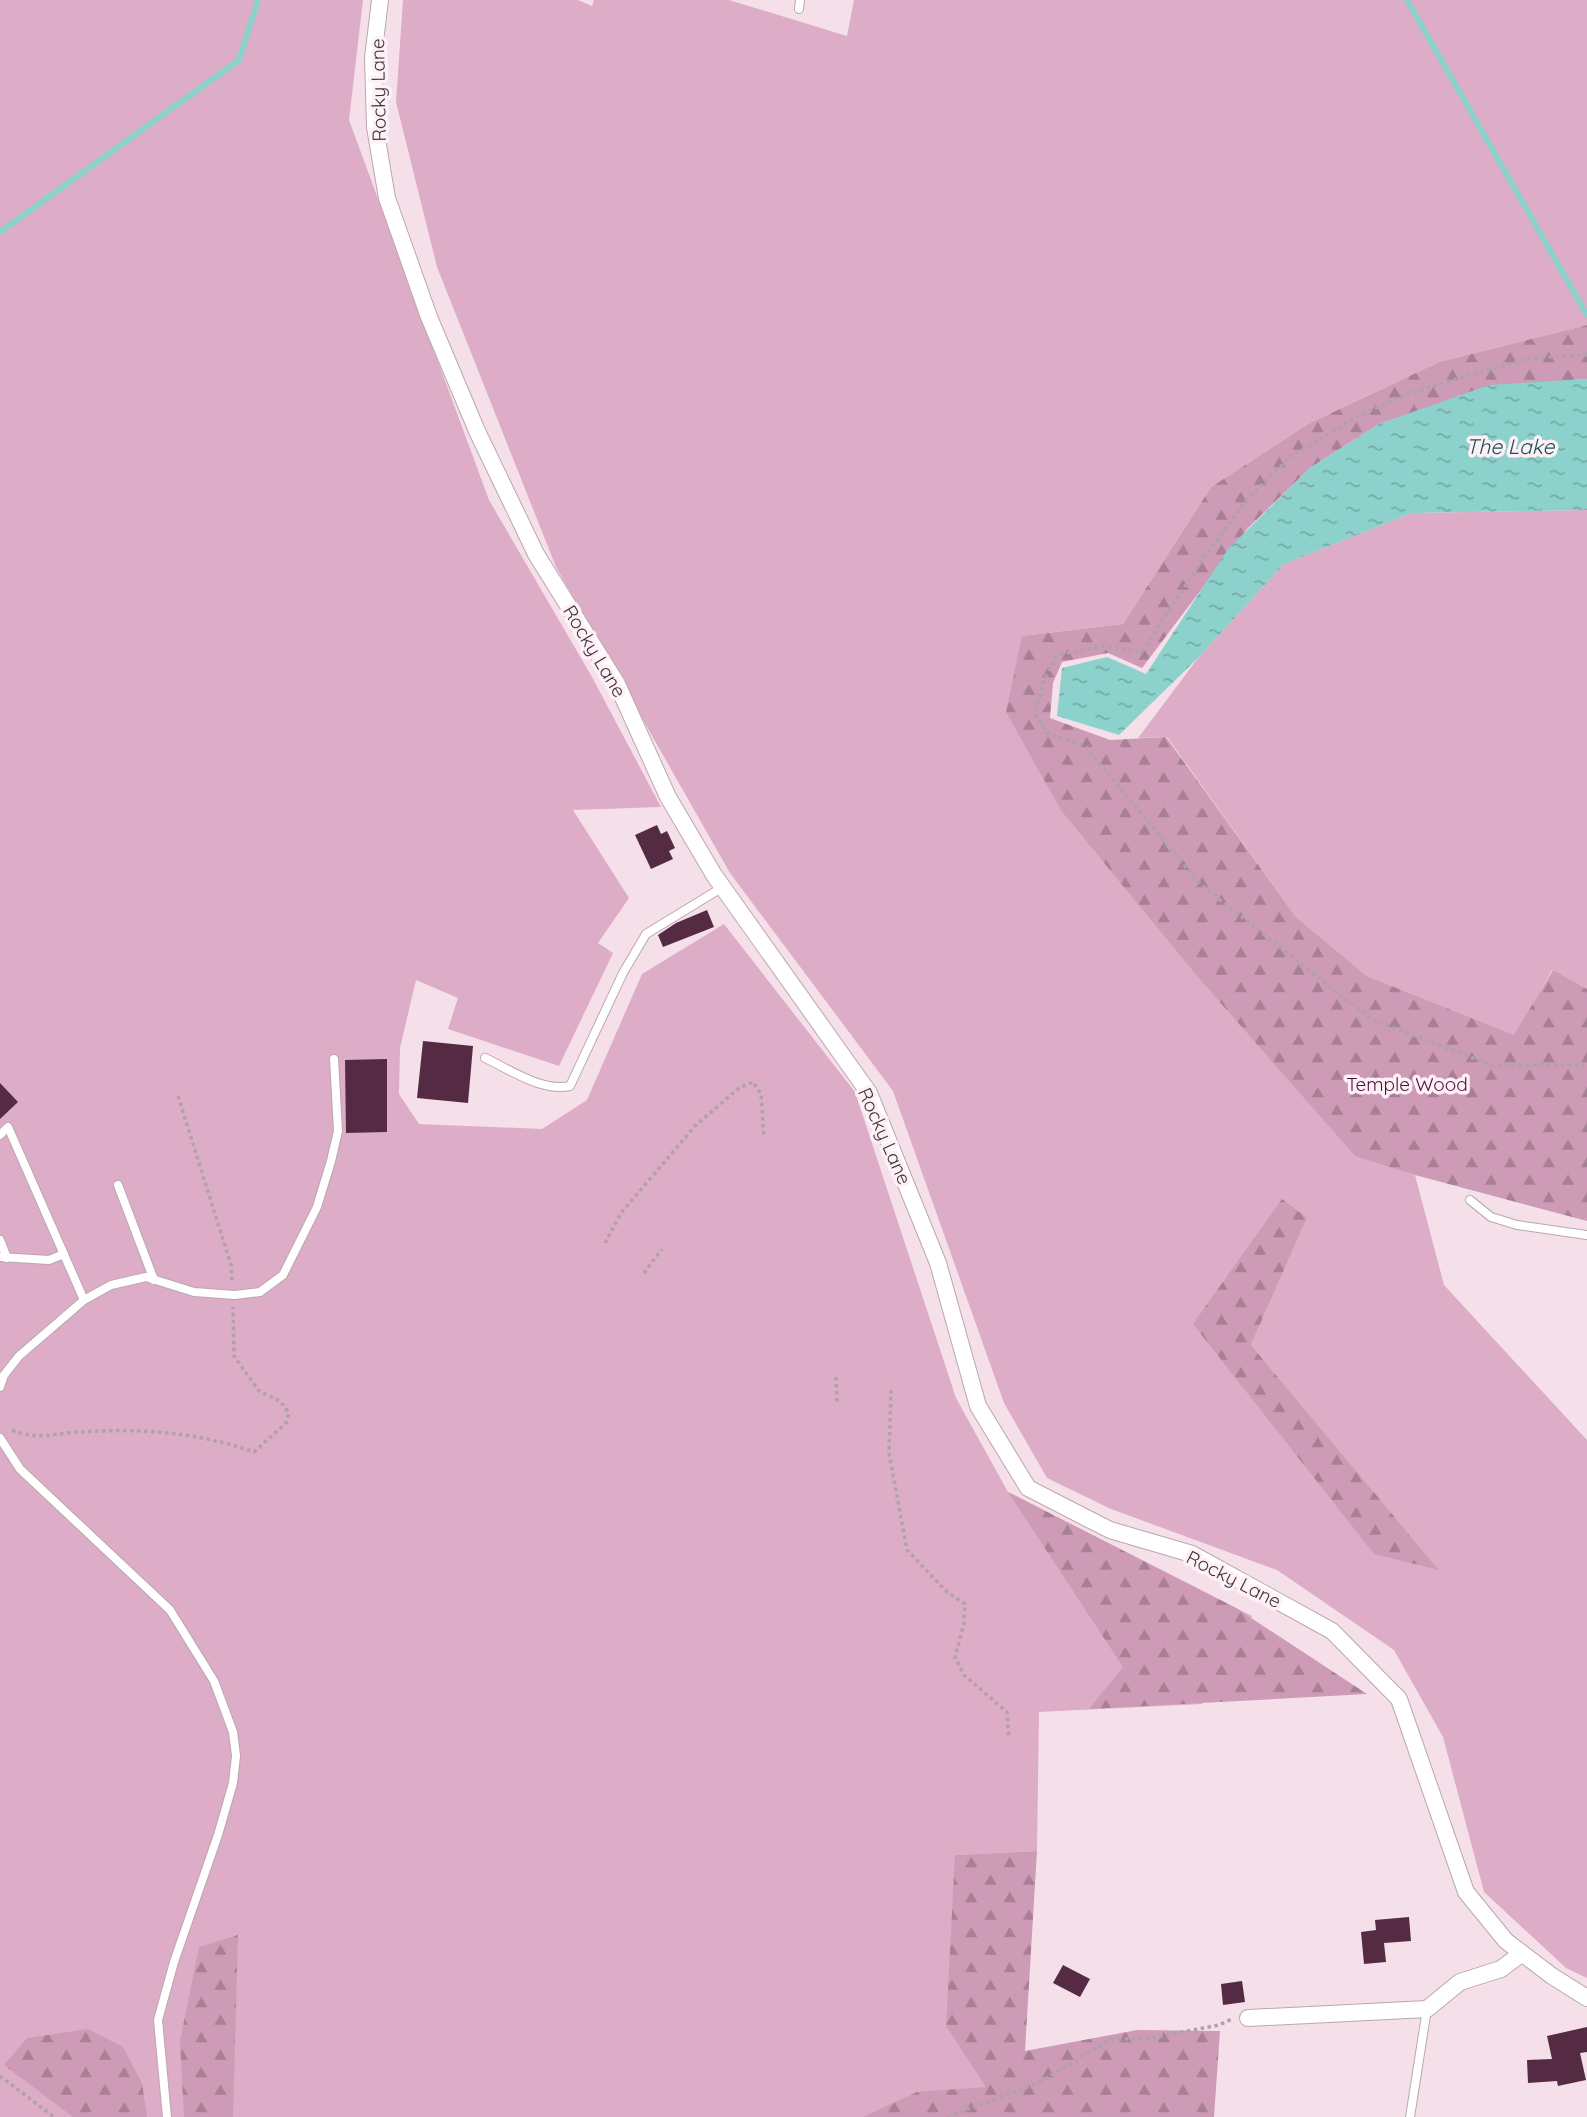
<svg xmlns="http://www.w3.org/2000/svg" width="1587" height="2117" viewBox="0 0 1587 2117" font-family="Quicksand,sans-serif">
<style>
.green{fill:#ddacc6;fill-rule:evenodd}
.forest{fill:url(#forest-firs)}
.water{fill:url(#water-ripples)}
.lines{fill:none;stroke-linecap:round;stroke-linejoin:round}
.stream{stroke:#8dd1cc;stroke-width:6}
.building{fill:#542b43}
.lane-casing{stroke:#baa7b0;stroke-width:10}
.street-casing{stroke:#baa7b0;stroke-width:18}
.path{stroke:#b1a1a9;stroke-width:3.5;stroke-dasharray:3.5 3.5;stroke-linecap:butt}
.lane{stroke:#fff;stroke-width:8}
.street{stroke:#fff;stroke-width:16}
.labels{text-anchor:middle;stroke-width:7;stroke-linejoin:round;paint-order:stroke}
.street-label{font-size:19px;fill:#3d3539;stroke:#fdf0f6}
.park-label{font-size:19px;fill:#4c1136;stroke:#fdf0f6}
.water-label{font-size:21px;font-style:italic;fill:#185350;stroke:#fdf0f6}
</style>
<defs>
<pattern id="forest-firs" width="22" height="20" patternUnits="userSpaceOnUse" patternTransform="scale(1.75)"><rect width="22" height="20" fill="#cd9bb6"/><path d="M5 1l3.5 6h-7zM16 11l3.5 6h-7z" fill="#a87f95"/></pattern>
<pattern id="water-ripples" width="26" height="14" patternUnits="userSpaceOnUse" patternTransform="scale(1.75)"><rect width="26" height="14" fill="#8dd1cc"/><path d="M2 4q2-2 4 0t4 0M15 11q2-2 4 0t4 0" fill="none" stroke="#74aaa7"/></pattern>
</defs>
<rect width="100%" height="100%" fill="#f5e0ea"/>
<!-- green -->
<g class="green">
<path d="M0,0H363L349,120L489,500L592,677L661,807L573,810L629,898L598,943L613,953L559,1066L448,1029L458,998L416,980L400,1048L399,1094L419,1124L542,1129L587,1100L642,974L724,924L855,1092L956,1398L1008,1492L1252,1616L1202,1704L1039,1712L1037,1851L955,1855L986,2088L974,2117H0Z"/>
<path d="M403,0H578L592,6L594,0H729L847,36L854,0H1587V325L1439,362L1308,424L1211,487L1123,624L1022,636L1062,812L1195,974L1355,1155L1415,1175L1444,1285L1587,1440V1978L1566,1968L1484,1892L1443,1737L1394,1650L1277,1570L1111,1509L1047,1478L1004,1403L893,1091L730,873L556,567L437,267L396,102ZM1307,1218L1251,1345L1438,1569L1193,1324Z"/>
<path d="M1587,510V989L1552,970L1515,1036L1367,976L1296,917L1167,737L1138,738L1198,658L1284,564L1412,513Z"/>
</g>
<!-- forest -->
<g class="forest">
<path d="M1587,325V379L1553,382L1423,409L1379,424L1310,468L1247,529L1142,668L1108,653L1062,662L1053,683L1050,718L1110,740L1166,737L1296,917L1367,976L1514,1035L1553,970L1587,989V1221L1415,1175L1355,1156L1195,974L1062,812L1006,712L1022,636L1123,624L1211,487L1308,424L1439,362Z"/>
<path d="M1282,1199L1307,1218L1251,1345L1439,1570L1374,1554L1193,1324Z"/>
<path d="M1008,1492L1236,1608L1367,1694L1089,1709L1123,1667Z"/>
<path d="M1037,1851L1025,2051L1137,2030L1220,2031L1214,2117H863L917,2092L986,2087L946,2026L955,1855Z"/>
<path d="M238,1935L233,2117H184L180,2041L199,1947Z"/>
<path d="M88,2029L123,2047L142,2083L147,2117H73L4,2065L27,2038Z"/>
</g>
<!-- water -->
<path class="water" d="M1587,379V510L1412,513L1284,564L1198,658L1119,735L1057,716L1062,668L1107,657L1146,674L1228,549L1310,468L1379,424L1489,385Z"/>
<g class="lines">
<!-- stream -->
<g class="stream">
<path d="M1407,0L1587,315"/>
<path d="M0,232L239,60L258,0"/>
</g>
</g>
<!-- building -->
<g class="building">
<path d="M657,825L661,834L667,831L675,848L669,851L673,859L651,869L635,835Z"/>
<path d="M707,910L714,927L663,947L658,935L676,923Z"/>
<path d="M423,1041L473,1046L468,1103L417,1098Z"/>
<path d="M387,1059V1132L346,1133L345,1060Z"/>
<path d="M0,1083L18,1102L0,1119Z"/>
<path d="M1409,1917L1411,1941L1384,1943L1386,1962L1364,1964L1361,1932L1376,1930L1375,1920Z"/>
<path d="M1063,1965L1090,1979L1080,1997L1053,1983Z"/>
<path d="M1242,1981L1245,2002L1223,2005L1221,1984Z"/>
<path d="M1587,2027V2052L1580,2053L1586,2080L1558,2086L1557,2081L1528,2083L1527,2060L1552,2059L1547,2036Z"/>
</g>
<g class="lines">
<defs>
<g id="lane">
<path d="M799,9L800,0"/>
<path d="M485,1058C511,1070 541,1092 570,1086L623,973L646,934L723,887"/>
<path d="M0,1135L8,1127L84,1300"/>
<path d="M118,1185L154,1280"/>
<path d="M1470,1200L1491,1217L1517,1225L1587,1235"/>
<path d="M0,1240L7,1258"/>
<path d="M0,1257L49,1260L64,1254"/>
<path d="M0,1387L4,1375L19,1356L84,1300L111,1285L146,1277L194,1292L235,1295L260,1292L283,1275L317,1207L331,1161L338,1131L334,1059"/>
<path d="M0,1438L20,1469L170,1610L214,1681L233,1732L236,1756L233,1783L218,1835L174,1962L158,2020L167,2117"/>
<path d="M1410,2117L1427,2009"/>
</g>
<g id="street">
<path d="M380,0L373,58L375,127L387,198L429,317L477,431L536,554L617,684L668,797L714,875L869,1093L938,1263L978,1406L1028,1488L1110,1530L1192,1554L1332,1631L1399,1699L1466,1892L1506,1941L1552,1976L1587,1998"/>
<path d="M1248,2018L1427,2009L1460,1982L1501,1969L1521,1954"/>
</g>
</defs>
<!-- lane casing -->
<use href="#lane" class="lane-casing"/>
<!-- street casing -->
<use href="#street" class="street-casing"/>
<!-- path -->
<g class="path">
<path d="M1587,355L1529,358L1409,393L1360,415L1291,456L1245,502L1203,559L1142,652L1104,646L1057,655L1044,680L1035,713L1047,733L1085,746L1200,884L1371,1019L1491,1065H1581L1587,1069"/>
<path d="M178,1096L231,1265L232,1282"/>
<path d="M605,1243L621,1213L695,1126L739,1088L753,1082L761,1094L764,1137"/>
<path d="M644,1273L662,1249"/>
<path d="M836,1377L837,1404"/>
<path d="M891,1390L889,1453L907,1550L947,1592L965,1604L964,1624L955,1657L964,1675L1007,1712L1009,1738"/>
<path d="M12,1430C40,1441 52,1433 80,1432C140,1428 197,1432 254,1452L286,1423L289,1413L280,1401L259,1391L234,1356L233,1307"/>
<path d="M0,2076L54,2117"/>
<path d="M947,2117L1038,2083L1111,2039H1146L1219,2025L1232,2019"/>
</g>
<!-- lane -->
<use href="#lane" class="lane"/>
<!-- street -->
<use href="#street" class="street"/>
</g>
<g class="labels">
<!-- street labels -->
<g class="street-label">
<text transform="translate(378 90) rotate(-91)" y="7">Rocky Lane</text>
<text transform="translate(595 651) rotate(59)" y="7">Rocky Lane</text>
<text transform="translate(885 1136) rotate(66)" y="7">Rocky Lane</text>
<text transform="translate(1234 1579) rotate(27)" y="7">Rocky Lane</text>
</g>
<!-- park labels -->
<g class="park-label">
<text x="1407" y="1091">Temple Wood</text>
</g>
<!-- water labels -->
<g class="water-label">
<text x="1510" y="454">The Lake</text>
</g>
</g>
</svg>
